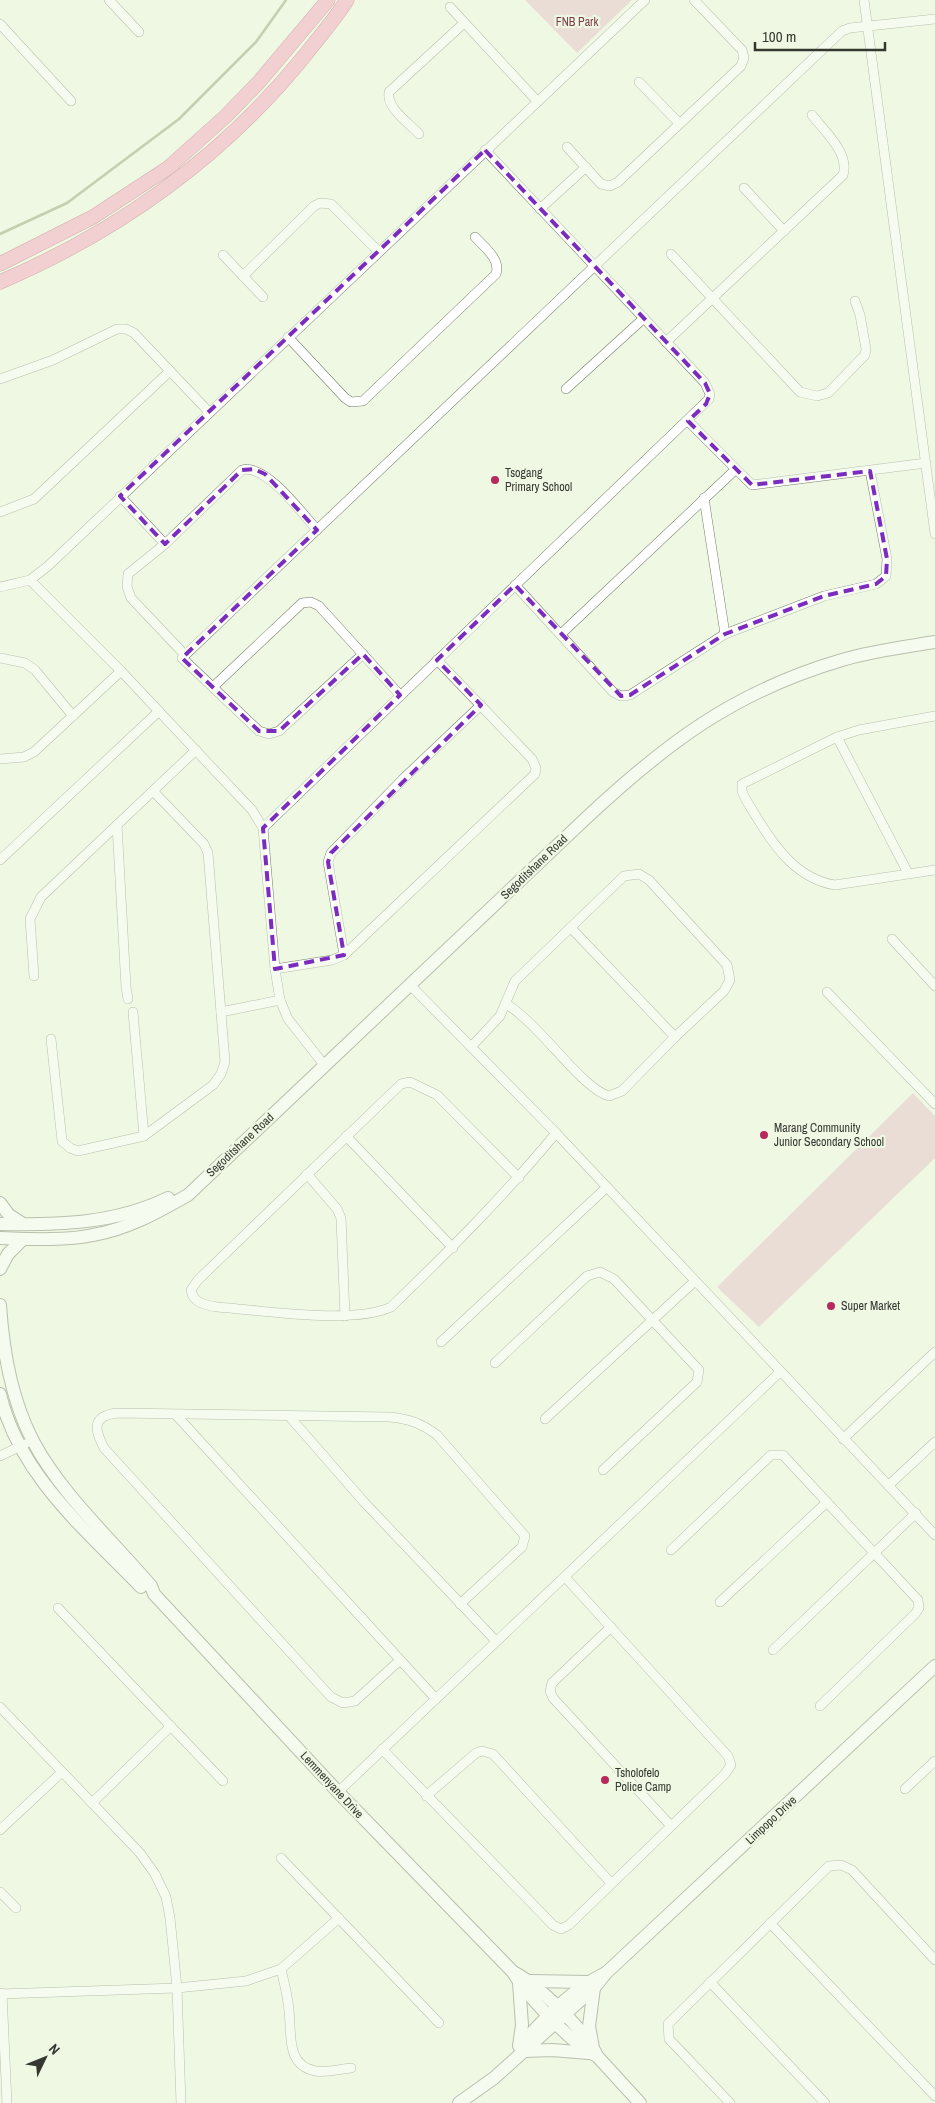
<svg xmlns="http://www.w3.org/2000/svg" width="935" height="2103" viewBox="0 0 935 2103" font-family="'Archivo Narrow',sans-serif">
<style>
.green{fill:#e3bdc5}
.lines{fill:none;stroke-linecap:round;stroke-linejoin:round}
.stream{stroke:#8e9e73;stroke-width:2.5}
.street-casing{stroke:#767d6b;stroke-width:10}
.secondary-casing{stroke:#767d6b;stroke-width:14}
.primary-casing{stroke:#af546c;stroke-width:15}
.street{stroke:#fff;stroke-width:9}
.secondary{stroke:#fff;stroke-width:12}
.primary{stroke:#f6a1bb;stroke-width:14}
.marked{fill:none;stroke:#7b2cbf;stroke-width:4;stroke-dasharray:10 6;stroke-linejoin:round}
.poi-dot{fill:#b7295d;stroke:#eff8e3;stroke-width:2}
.labels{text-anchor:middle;stroke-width:4.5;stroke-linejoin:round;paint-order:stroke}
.park-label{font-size:12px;fill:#7c3b4d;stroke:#eff8e3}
.poi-label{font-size:12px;fill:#353830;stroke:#eff8e3;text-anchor:start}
.street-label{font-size:12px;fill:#353830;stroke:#eff8e3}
</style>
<rect width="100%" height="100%" fill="#eff8e3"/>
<!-- green -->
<g class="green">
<path d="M525,0H632L577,53Z"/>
<path d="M913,1093L935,1116V1158L759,1327L717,1287Z"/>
</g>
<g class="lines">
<!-- stream -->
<path class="stream" d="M0,234L67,203L179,119L256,42L286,0"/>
<defs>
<g id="street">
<path d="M109,0L139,32"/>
<path d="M864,0L935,534"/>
<path d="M450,7L537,101"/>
<path d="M0,24L71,101"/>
<path d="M639,82L679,123"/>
<path d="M419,134C409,123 386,108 389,92L464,23"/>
<path d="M567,147L601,184L610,186L618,182L741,66L744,58L742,50L694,0"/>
<path d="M744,188L784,231"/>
<path d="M540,209L586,167"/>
<path d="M671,254L800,392L817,396L828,393L865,355L866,349L860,315L855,301"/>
<path d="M223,255L263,297"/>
<path d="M243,276L314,206L320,203L331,204L378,251"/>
<path d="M288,337L345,398L351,402L363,401L496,274C501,259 484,247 475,237"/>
<path d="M666,342L843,175C850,153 824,131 812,115"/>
<path d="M0,379L53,360L117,329H126L134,333L209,412"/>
<path d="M566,389L644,318"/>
<path d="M688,421L752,485L926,463"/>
<path d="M120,496L165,544"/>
<path d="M704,498L725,634"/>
<path d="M0,512L34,499L170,371"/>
<path d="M30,580L121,671L252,810L263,828L275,969L280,1000L288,1019L325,1066"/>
<path d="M515,585L613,692L621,696L630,695L725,634L824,596L876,584L886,576L887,559L870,471"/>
<path d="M0,587L30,580L48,566L645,0"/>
<path d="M561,634L735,470"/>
<path d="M363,654L279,731L269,734L259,731L182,658L842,31L850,28L935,19"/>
<path d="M185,655L131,598L127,587L128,574L165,544L242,470C265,463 302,513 317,530"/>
<path d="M0,658L25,663L35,670L73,716"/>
<path d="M213,687L302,603L311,602L319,606L400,695"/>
<path d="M935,716L859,730L837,737L742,784V791C745,800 752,809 757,818C776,849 798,879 835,885L935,870"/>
<path d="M837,737L908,873"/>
<path d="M0,759L24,757L34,752L121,671"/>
<path d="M117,825L126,987L128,999"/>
<path d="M263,828L709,399L710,394L705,383L485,150"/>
<path d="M0,860L159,711"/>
<path d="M571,928L675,1037"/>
<path d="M892,939L935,986"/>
<path d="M344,955L328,862L331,853L405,777L481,705"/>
<path d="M275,969L332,960L344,955L535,774L536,768L532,759L437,660"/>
<path d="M34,976L30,919L41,897L196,750"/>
<path d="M410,985L556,1133L935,1535"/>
<path d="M827,992L935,1104"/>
<path d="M133,1012L144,1136"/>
<path d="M221,1012L280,1000"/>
<path d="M51,1039L62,1141L70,1148L78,1151L144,1136L213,1085L221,1074L225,1062L208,853L204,844L153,791"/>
<path d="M471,1047L500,1016L515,981L624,876L639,874L649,880L727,965L730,980L724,991L675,1037L622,1091L609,1096C582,1089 539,1023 506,1004"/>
<path d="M346,1136L453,1248"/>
<path d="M307,1174L337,1209L341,1218L345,1316"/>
<path d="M519,1178L437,1095L410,1082L401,1084L198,1280L191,1290C193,1303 205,1305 217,1307C261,1310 353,1325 391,1307C449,1251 505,1195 556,1133"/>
<path d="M441,1342L607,1187"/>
<path d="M495,1363L587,1276L600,1272L614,1279L699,1370L697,1382L603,1470"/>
<path d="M176,1415L436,1699"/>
<path d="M289,1416L364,1502L496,1641"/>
<path d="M545,1419L695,1281"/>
<path d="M843,1439L935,1352"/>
<path d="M0,1456L25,1444"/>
<path d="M889,1485L935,1442"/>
<path d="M671,1550L771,1455H783L918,1600L919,1608L915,1614L820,1706"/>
<path d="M720,1602L827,1502"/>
<path d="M58,1608L223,1781"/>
<path d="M611,1627L552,1683L550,1691L553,1698L671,1826"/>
<path d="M773,1650L916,1513"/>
<path d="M399,1661L355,1701L343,1703L331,1697L104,1448C94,1429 92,1416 117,1413L390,1417C409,1419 421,1423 437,1435L525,1536L522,1547L460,1604"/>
<path d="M0,1707L140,1853L155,1874L166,1897L170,1918L177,1988L181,2103"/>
<path d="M382,1749L553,1925L561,1929L569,1925L725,1774L731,1765L728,1756L565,1577"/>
<path d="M905,1789L935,1761"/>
<path d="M338,1792L780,1372"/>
<path d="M426,1796L476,1753L482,1751L493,1754L611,1883"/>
<path d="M92,1803L171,1726"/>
<path d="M0,1830L62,1772"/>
<path d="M281,1858L439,2023"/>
<path d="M0,1892L16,1908"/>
<path d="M770,1923L935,2096"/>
<path d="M281,1969C284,1983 288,1996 289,2011C292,2032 285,2066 316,2071C326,2073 340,2069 351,2068"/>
<path d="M710,1982L825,2103"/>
<path d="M2,1993L7,2103"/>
<path d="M0,1994L177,1988L246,1981L281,1969L339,1918"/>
<path d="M730,2103L669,2039L668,2024L829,1866L841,1865L852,1870L935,1960"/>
</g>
<g id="secondary">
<path d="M0,1203L9,1215L23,1224"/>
<path d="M0,1224C58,1225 115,1224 168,1198"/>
<path d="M0,1238C28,1239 65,1241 93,1235C128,1229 158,1212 188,1195L584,820C665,744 733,692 842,660C872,651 904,647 935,642"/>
<path d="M0,1269L8,1254L23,1239"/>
<path d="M0,1305C3,1352 11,1399 33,1441C61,1494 112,1540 151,1586L154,1594L338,1792L513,1972C526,1995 574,2046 597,2056"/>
<path d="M0,1394C19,1475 86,1530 141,1587"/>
<path d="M515,1973C539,1986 586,2031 597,2056L640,2103"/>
<path d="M530,1981L588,1982"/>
<path d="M526,2039C549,2014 573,1989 604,1974"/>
<path d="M519,2046L522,2025L519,1983"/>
<path d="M593,2048L589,2026L594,1988"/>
<path d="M525,2051L552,2050L589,2053"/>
<path d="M459,2103L494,2078L594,1988L606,1973L935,1666"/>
</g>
<g id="primary">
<path d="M0,264L93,217L168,168L226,116L259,82L328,0"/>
<path d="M0,282C119,231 224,156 306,54C320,36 335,19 347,0"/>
</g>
</defs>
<!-- street casing -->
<use href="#street" class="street-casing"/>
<!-- secondary casing -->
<use href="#secondary" class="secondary-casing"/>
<!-- primary casing -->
<use href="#primary" class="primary-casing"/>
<!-- street -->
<use href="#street" class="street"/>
<!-- secondary -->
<use href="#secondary" class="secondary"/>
<!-- primary -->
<use href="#primary" class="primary"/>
</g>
<!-- marked area -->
<path d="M0 0H935V2103H0ZM485,150L705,383L710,394L706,404L688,421L752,485L870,471L887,559L886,576L876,584L824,596L725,634L630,695L621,696L515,585L437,660L481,705L331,853L328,862L344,955L275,969L263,828L400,695L363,654L279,731H259L182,658L317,530L265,474L254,469L242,470L165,544L120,496Z" fill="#eff8e3" fill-opacity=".55" fill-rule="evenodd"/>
<path class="marked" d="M485,150L705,383L710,394L706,404L688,421L752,485L870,471L887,559L886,576L876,584L824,596L725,634L630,695L621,696L515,585L437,660L481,705L331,853L328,862L344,955L275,969L263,828L400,695L363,654L279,731H259L182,658L317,530L265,474L254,469L242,470L165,544L120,496Z"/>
<!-- markers -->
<g class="poi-dot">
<circle cx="495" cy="480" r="5"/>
<circle cx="764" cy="1135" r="5"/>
<circle cx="831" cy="1306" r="5"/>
<circle cx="605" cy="1780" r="5"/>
</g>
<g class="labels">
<!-- park labels -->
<g class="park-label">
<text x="577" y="26">FNB Park</text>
</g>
<!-- poi labels -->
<g class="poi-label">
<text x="505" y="477">Tsogang<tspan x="505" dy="14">Primary School</tspan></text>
<text x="774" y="1132">Marang Community<tspan x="774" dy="14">Junior Secondary School</tspan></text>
<text x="841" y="1310">Super Market</text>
<text x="615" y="1777">Tsholofelo<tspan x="615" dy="14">Police Camp</tspan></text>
</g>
<!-- street labels -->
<g class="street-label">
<text transform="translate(534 867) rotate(-44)" y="4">Segoditshane Road</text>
<text transform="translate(240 1145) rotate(-43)" y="4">Segoditshane Road</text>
<text transform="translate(332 1785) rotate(47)" y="4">Lemmenyane Drive</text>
<text transform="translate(771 1820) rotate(-43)" y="4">Limpopo Drive</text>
</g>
</g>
<!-- north arrow -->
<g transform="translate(45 2058) rotate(47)" stroke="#eff8e3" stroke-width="4" paint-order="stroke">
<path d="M0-4L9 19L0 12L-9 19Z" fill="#353830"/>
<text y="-8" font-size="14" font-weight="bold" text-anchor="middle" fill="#353830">N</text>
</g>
<!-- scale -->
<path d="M755 42v8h130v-8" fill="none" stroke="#353830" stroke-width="2.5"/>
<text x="762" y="42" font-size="15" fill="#353830" stroke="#eff8e3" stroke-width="4" paint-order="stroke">100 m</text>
</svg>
